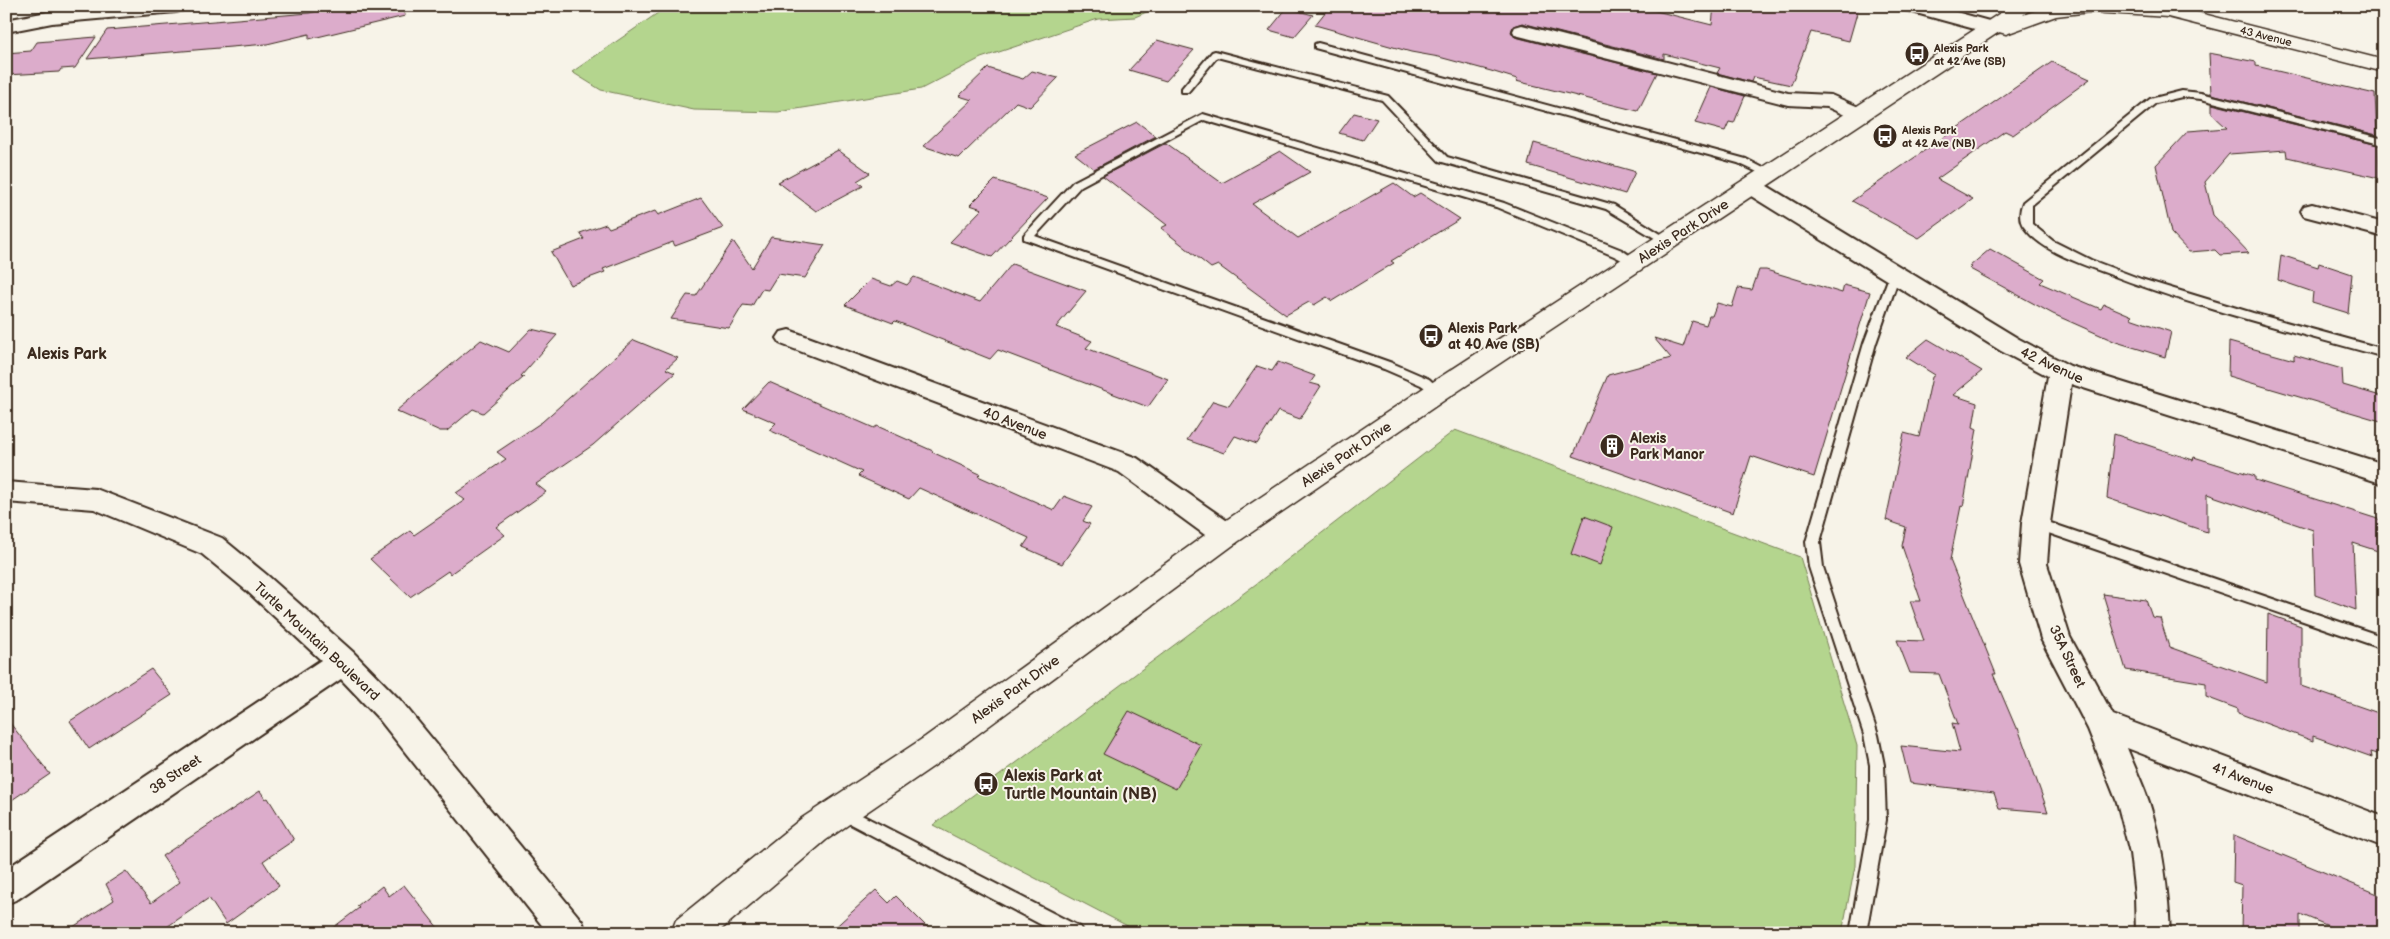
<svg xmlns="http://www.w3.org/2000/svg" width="2390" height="939" viewBox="0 0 2390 939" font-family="'Balsamiq Sans',sans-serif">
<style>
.green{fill:#b4d58e;stroke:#788056}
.building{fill:#dcaccb;stroke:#3b2a1e}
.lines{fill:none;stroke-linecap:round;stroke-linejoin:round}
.service-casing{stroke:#3b2a1e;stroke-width:4}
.minor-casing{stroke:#3b2a1e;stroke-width:4}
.tertiary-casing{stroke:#3b2a1e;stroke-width:3}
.service{fill:#f7f3e8;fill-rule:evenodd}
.minor{fill:#f7f3e8;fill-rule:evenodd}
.tertiary{fill:#f7f3e8;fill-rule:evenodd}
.labels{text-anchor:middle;stroke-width:4;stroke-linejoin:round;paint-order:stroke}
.far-street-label{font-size:11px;fill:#3b2a1e;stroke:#f7f3e8}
.far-poi-label{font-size:11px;font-weight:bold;fill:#3b2a1e;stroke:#f7f3e8;text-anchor:start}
.street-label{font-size:14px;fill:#3b2a1e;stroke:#f7f3e8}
.poi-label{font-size:14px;font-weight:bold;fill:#3b2a1e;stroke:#f7f3e8;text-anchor:start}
.quarter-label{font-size:16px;font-weight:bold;fill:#3b2a1e;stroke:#f7f3e8}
.near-poi-label{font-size:16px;font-weight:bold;fill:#3b2a1e;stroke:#f7f3e8;text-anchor:start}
</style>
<rect width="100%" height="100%" fill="#f7f3e8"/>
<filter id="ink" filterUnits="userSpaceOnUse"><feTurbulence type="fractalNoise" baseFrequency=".02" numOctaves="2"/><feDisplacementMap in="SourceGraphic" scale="10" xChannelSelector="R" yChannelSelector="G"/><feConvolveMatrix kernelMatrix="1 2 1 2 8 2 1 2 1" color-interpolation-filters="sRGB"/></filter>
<g filter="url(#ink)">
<!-- green -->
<g class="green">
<path d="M668,6H1160L1135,17L1098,19L981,58L921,89L778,112L694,110L601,90L572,72Z"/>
<path d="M1455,430L1800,557L1857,746L1855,866L1842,933H1141L933,825L1256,584Z"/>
</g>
<!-- building -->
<g class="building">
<path d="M340,6H404L405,16L309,39V34L267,44L87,59L107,30L309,13Z"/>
<path d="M1330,6H1636L1712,25L1714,6H1859L1849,41L1811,32L1791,85L1753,77L1751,82L1717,73L1720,68L1664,54V59L1522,23L1513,26L1511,32L1515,37L1657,73L1638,111L1516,81L1517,79L1491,71L1439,57L1411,52L1315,25Z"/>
<path d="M1287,8L1313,15L1294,37L1269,30Z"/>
<path d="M96,37L75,68L61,69L59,72L6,75V53L31,51L37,42Z"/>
<path d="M1157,40L1194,50L1166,81L1129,70Z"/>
<path d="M2209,53L2256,62V66L2375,94L2377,135L2211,94Z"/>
<path d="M2052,62L2090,79L2013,135L2005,131L1937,179L1973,199L1919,238L1852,201Z"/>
<path d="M988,68L1023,79L1032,71L1058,78L1030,107L1016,102L959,158L923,146L972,100L959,96Z"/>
<path d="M1711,87L1745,96L1734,123L1729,122L1725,131L1695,123Z"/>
<path d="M2212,104L2378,145L2379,178L2287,157L2286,150L2229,154L2205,182L2213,215L2249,253L2220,255L2215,250L2189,252L2171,233L2156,165L2188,131L2227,128L2212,114Z"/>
<path d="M1354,113L1377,119L1363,140L1339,133Z"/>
<path d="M1137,122L1156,136L1094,169L1075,154Z"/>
<path d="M1166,143L1222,183L1280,151L1310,172L1252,204L1298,238L1394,183L1413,197L1420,193L1460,219L1391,261L1394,263L1332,301L1327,297L1314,305L1309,302L1286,315L1218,265L1211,268L1161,228L1167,225L1103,176Z"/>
<path d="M1534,143L1633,171L1635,172L1625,194L1528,165Z"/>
<path d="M838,150L870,173L857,181L863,186L816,211L778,182Z"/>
<path d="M995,180L1048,198L992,257L950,242L982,209L970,205Z"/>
<path d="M701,198L723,228L675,246L673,242L603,269L605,272L570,285L551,252L584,239L580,233L606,224L609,228L655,211L658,215Z"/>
<path d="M771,237L825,245L805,278L778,274L768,290L762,289L752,306L743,305L729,328L671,319L687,295L696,296L733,241L752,268Z"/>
<path d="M1990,249L2044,279L2040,283L2101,309L2104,304L2132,316L2130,318L2171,332L2165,357L2116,342L2053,314L1970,269L1972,267L1970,266Z"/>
<path d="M2281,255L2318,267L2319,263L2352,274L2348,313L2312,302L2313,292L2278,280Z"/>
<path d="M1012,264L1086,291L1056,327L1092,341L1086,348L1168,379L1148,407L998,350L990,359L895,321L893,323L845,305L871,279L891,286L897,281L907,285L914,277L980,302Z"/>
<path d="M1759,270H1766L1842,293L1844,285L1870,292L1814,477L1751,456L1733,513L1573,456L1608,375L1671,358L1654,338L1683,347L1692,321L1706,325L1709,316H1712L1717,303L1732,307L1738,288L1752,290Z"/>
<path d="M531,329L557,335L521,376L524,377L483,413L473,409L447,431H440L396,411L481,340L509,352Z"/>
<path d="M1928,339L1982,371L1953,395L1977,403L1973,427L1977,429L1963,507L1961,506L1950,560L1996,674H1993L2016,728H2018L2048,812L1999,808L1994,793L1910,783L1901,746L1960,752L1952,723L1958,724L1939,674L1910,673L1897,640L1924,641L1910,601H1921L1902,546L1906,527L1886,520L1904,433L1919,437L1932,377L1935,375L1906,357Z"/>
<path d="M634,340L678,358L666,369L675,373L593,445L536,484L546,492L496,527L505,535L450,574L448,571L410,597L370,559L410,531L414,535L465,500L456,493L506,459L497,452L542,422Z"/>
<path d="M2229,342L2294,360V355L2342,369L2343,385L2384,397V422L2228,376Z"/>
<path d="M1278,362L1315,376L1310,383L1321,386L1300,419L1278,411L1257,444L1235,436L1224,453L1187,440L1213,401L1229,406L1257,366L1272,371Z"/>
<path d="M769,382L874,428L877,426L933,451L932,452L980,474L978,476L1054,510L1064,496L1092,507L1083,521L1090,524L1062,564L1023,547L1029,538L919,488L909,499L858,476L862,472L769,430L776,423L743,409Z"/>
<path d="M2114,434L2193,460L2194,457L2255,476V480L2384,521V553L2353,543L2356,610L2315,595L2313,530L2207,494V532L2107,498Z"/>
<path d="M1584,516L1613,527L1600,565L1571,554Z"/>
<path d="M2103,594L2146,600L2152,617L2160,618L2169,647L2267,682L2268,614L2301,626V686L2384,715V756L2371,752L2372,757L2313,736V741L2238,713V709L2206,697V683L2126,670Z"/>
<path d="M151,669L172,695L89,749L70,721Z"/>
<path d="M1129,711L1201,745L1176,789L1103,754Z"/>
<path d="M6,718L50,774L6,804Z"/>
<path d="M260,791L266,799L268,798L294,840L263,861L279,886L226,924L209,898L158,933H64L114,900L106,884L126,871L151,903L180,882L162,856Z"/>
<path d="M2234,835L2384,897V933H2345L2300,914V933H2241L2242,885L2233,882Z"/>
<path d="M404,885L442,933H326L359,908L357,906L382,886L389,896Z"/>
<path d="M876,890L889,903L896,896L933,933H829Z"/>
</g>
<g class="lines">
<defs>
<g id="service">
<path d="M1318,43L1746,159L1775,174L1774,176H1766L1738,163L1315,48V44Z"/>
<path d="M1215,51L1388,96L1447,157L1614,205L1672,241L1667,244L1663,243L1606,209L1439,161L1382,100L1217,57L1188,92H1182V88L1212,52Z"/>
<path d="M2182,91L2201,93L2384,139V145L2201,99L2182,97L2156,103L2032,205V224L2053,241L2091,260L2141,279L2253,313L2384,349V357C2291,331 2196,308 2106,273C2079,263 2041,251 2024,227C2018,220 2020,209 2023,202L2150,99Z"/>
<path d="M1203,114L1504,203L1622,250L1639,262L1634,266L1614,256L1496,207L1204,120L1081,186L1035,236L1392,363L1429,379L1443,392L1437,396L1421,385L1384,369L1024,239V235L1073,182Z"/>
<path d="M1895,270L1900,274L1876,343L1820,542L1823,567L1878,735L1884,765L1886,820L1866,933H1850L1870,820V765L1864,735L1809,567L1806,542L1864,343L1890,274Z"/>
<path d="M2036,518L2384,637V649L2031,527L2030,523L2031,519Z"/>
<path d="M842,805L1080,927L1082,933H1057L837,817L834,812L837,807Z"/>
</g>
<g id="minor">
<path d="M111,6H185L183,10L176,12L52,23L6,32V20L52,11Z"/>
<path d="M1903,6H1934L2000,24L2002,28L2000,32L1993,34L1905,10Z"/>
<path d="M1522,25L1788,93L1831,95L1868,111L1871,115L1868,119L1861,121L1854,119L1827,107L1788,105L1515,35L1513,31L1515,27Z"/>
<path d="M1751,179L1759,181L2019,339L2070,366L2384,464V484L2071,384L2050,523L2047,564L2070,637L2113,715L2384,817V847L2127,748C2134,766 2143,784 2149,802C2163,845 2168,888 2170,933H2136L2135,896L2130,853L2117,802L2088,729L2041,639L2019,564L2022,523L2048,376L2001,351L1743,191L1740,186L1743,181Z"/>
<path d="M2312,204L2384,223V237L2304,216L2301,211L2304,206Z"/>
<path d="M789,330L1137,458L1236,527L1240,535L1236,543L1226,546L1216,543L1119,472L781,344L777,338L781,332Z"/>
<path d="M6,482L96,489L222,538L267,575L353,652L401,701L582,921L587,933H548L379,719L341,679L18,899L6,904V869L321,660L247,591L202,554L94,509L6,502Z"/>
</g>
<path id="tertiary" d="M2011,6H2033L2023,15L2049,6H2172L2384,60V72L2168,17L2090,12L2056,16L2006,34L1999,32L1446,399L1236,543L947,757L826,840L717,933H671L676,920L802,818L925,737L1216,527L1428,385Z"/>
</defs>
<!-- service casing -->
<use href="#service" class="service-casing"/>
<!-- minor casing -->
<use href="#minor" class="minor-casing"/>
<!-- tertiary casing -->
<use href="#tertiary" class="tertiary-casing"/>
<!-- service -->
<use href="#service" class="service"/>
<!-- minor -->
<use href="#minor" class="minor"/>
<!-- tertiary -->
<use href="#tertiary" class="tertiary"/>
</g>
</g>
<!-- icons -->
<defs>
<symbol id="bus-disc" viewBox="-11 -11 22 22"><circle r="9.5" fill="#3b2a1e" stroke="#f7f3e8"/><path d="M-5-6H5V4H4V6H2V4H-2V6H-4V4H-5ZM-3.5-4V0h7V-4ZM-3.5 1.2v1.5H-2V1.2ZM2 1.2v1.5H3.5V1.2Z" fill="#fff"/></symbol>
<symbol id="building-disc" viewBox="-11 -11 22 22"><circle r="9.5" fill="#3b2a1e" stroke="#f7f3e8"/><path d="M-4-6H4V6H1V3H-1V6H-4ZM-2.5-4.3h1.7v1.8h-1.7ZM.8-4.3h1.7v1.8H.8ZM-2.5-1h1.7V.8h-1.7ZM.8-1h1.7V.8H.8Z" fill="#fff"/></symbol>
</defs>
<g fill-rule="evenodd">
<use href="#bus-disc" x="1903" y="40" width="28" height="28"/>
<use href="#bus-disc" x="1871" y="122" width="28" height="28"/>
<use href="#bus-disc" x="1417" y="322" width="28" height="28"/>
<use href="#building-disc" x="1598" y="432" width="28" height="28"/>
<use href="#bus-disc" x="972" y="770" width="28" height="28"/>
</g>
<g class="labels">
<!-- far-street labels -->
<g class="far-street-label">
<text transform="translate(2266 36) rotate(14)" y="4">43 Avenue</text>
</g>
<!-- far-poi labels -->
<g class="far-poi-label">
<text x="1934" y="52">Alexis Park<tspan x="1934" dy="13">at 42 Ave (SB)</tspan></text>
<text x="1902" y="134">Alexis Park<tspan x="1902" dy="13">at 42 Ave (NB)</tspan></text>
</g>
<!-- street labels -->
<g class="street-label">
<text transform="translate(1683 231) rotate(-33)" y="5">Alexis Park Drive</text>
<text transform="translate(2052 365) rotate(25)" y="5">42 Avenue</text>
<text transform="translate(1015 423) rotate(21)" y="5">40 Avenue</text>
<text transform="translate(1346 454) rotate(-34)" y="5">Alexis Park Drive</text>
<text transform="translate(317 641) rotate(43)" y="5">Turtle Mountain Boulevard</text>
<text transform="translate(2068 656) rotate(65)" y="5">35A Street</text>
<text transform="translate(1015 689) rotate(-36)" y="5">Alexis Park Drive</text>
<text transform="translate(175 774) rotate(-34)" y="5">38 Street</text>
<text transform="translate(2243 778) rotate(21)" y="5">41 Avenue</text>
</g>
<!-- poi labels -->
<g class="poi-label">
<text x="1448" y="333">Alexis Park<tspan x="1448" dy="16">at 40 Ave (SB)</tspan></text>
<text x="1630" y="443">Alexis<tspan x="1630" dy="16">Park Manor</tspan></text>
</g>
<!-- quarter labels -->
<g class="quarter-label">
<text x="67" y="359">Alexis Park</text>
</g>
<!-- near-poi labels -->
<g class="near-poi-label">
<text x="1004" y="781">Alexis Park at<tspan x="1004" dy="18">Turtle Mountain (NB)</tspan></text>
</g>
</g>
<!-- margin -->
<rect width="2390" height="939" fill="none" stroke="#f7f3e8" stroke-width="25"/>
<rect x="12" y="12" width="2365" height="914" fill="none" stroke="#3b2a1e" stroke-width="2" filter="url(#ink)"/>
</svg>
